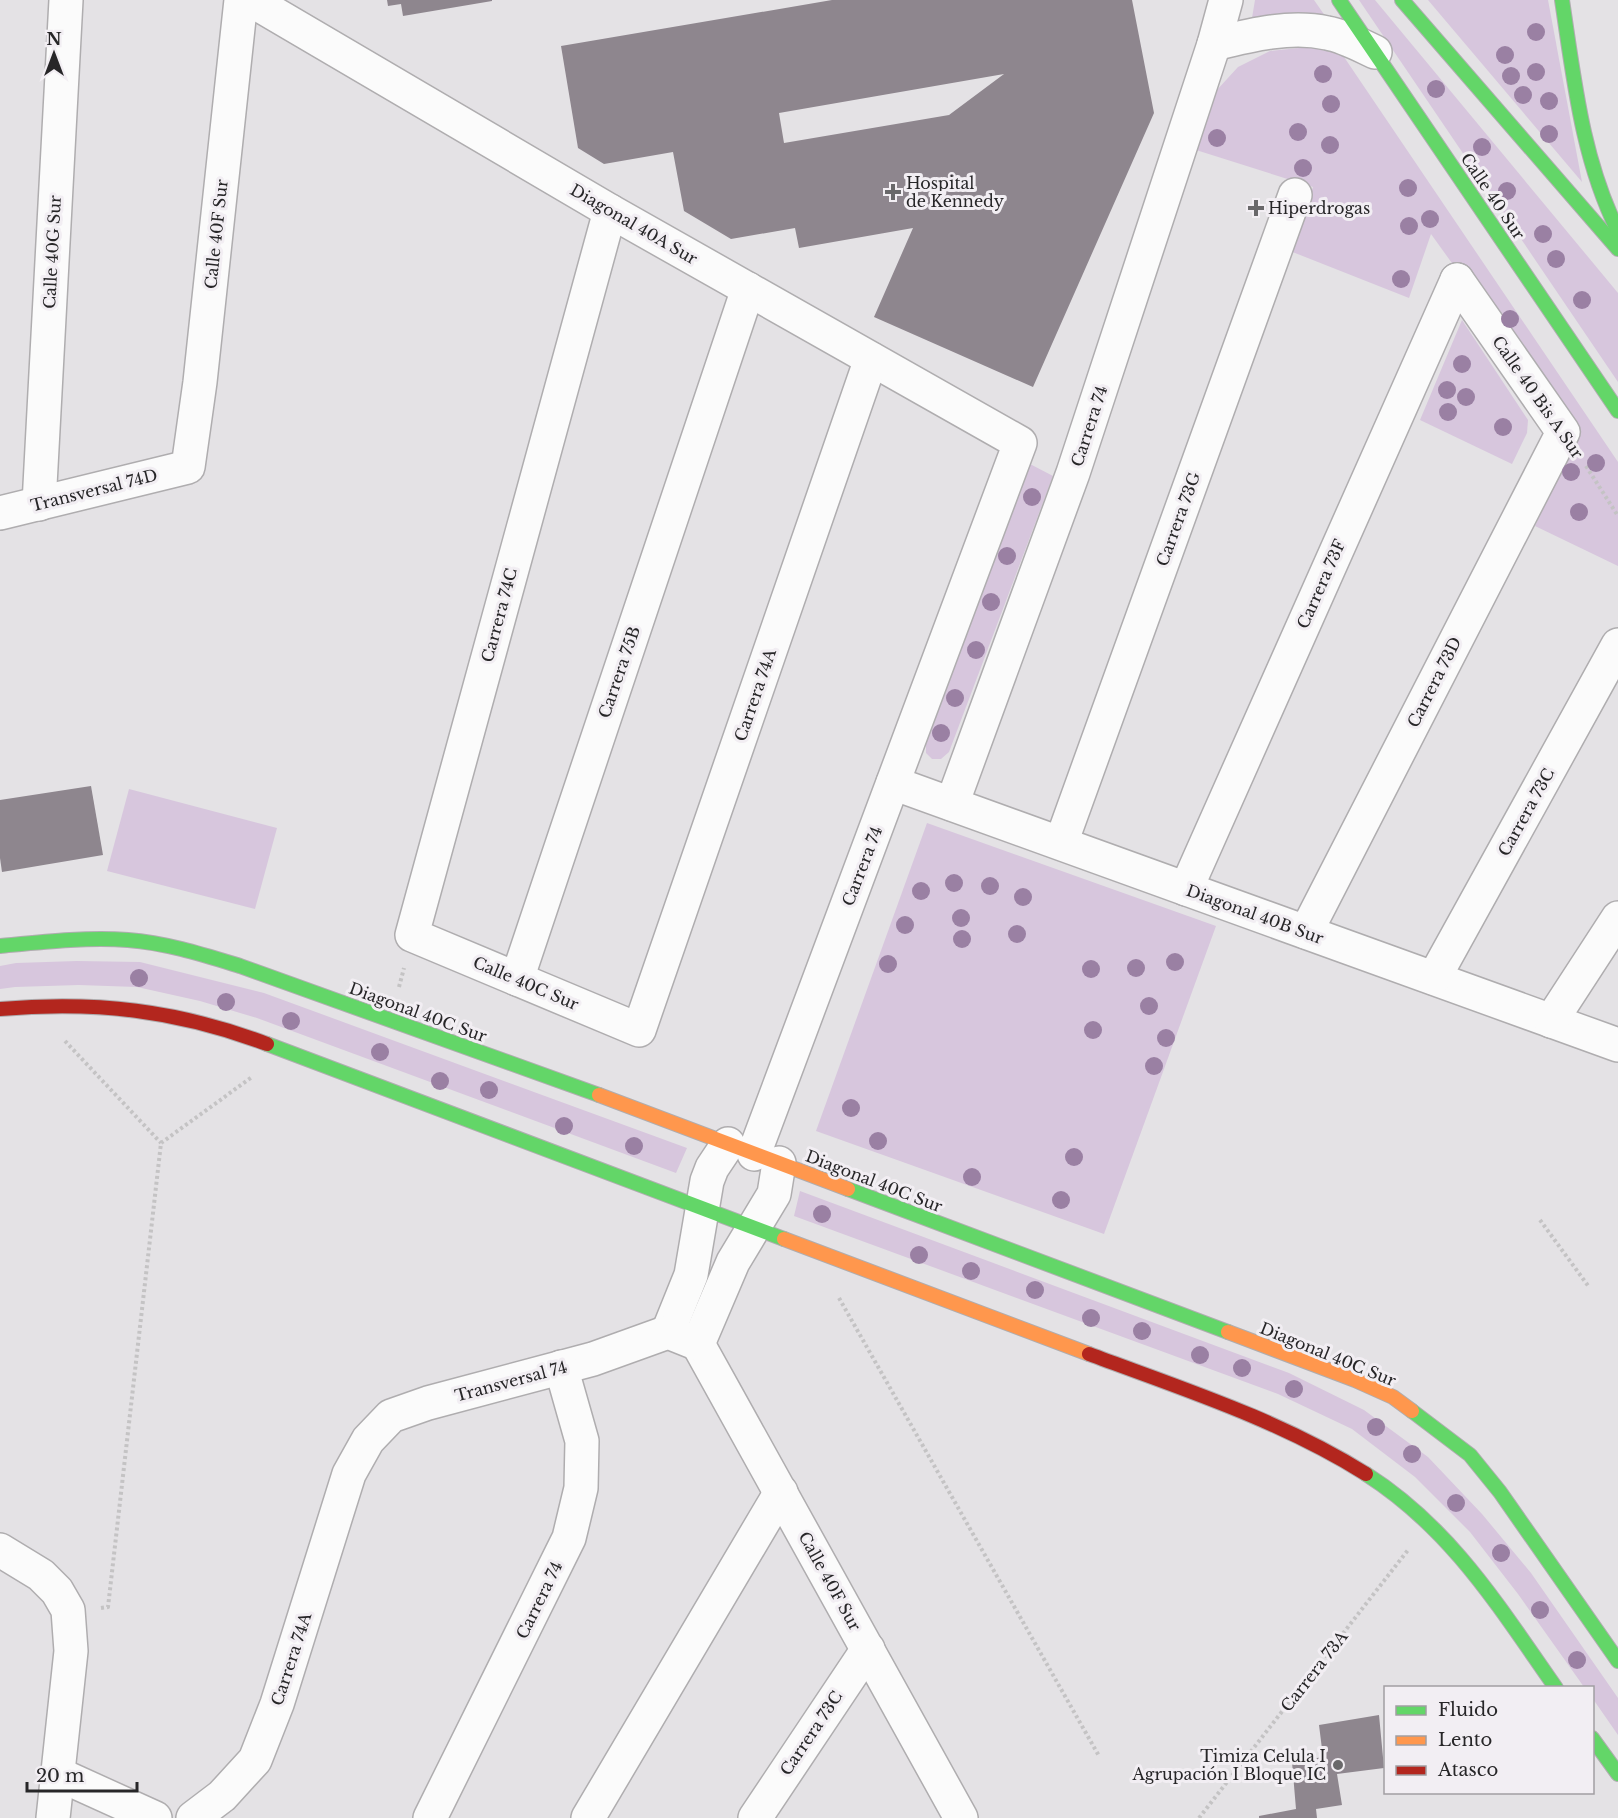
<svg xmlns="http://www.w3.org/2000/svg" width="1618" height="1818" viewBox="0 0 1618 1818" font-family="'Libre Baskerville',serif">
<style>
.green{fill:#d7c6dd}
.building{fill:#8e868e;fill-rule:evenodd}
.lines{fill:none;stroke-linecap:round;stroke-linejoin:round}
.street-casing{stroke:#afadaf;stroke-width:36}
.fast-casing{stroke:#afadaf;stroke-width:16}
.slow-casing{stroke:#afadaf;stroke-width:16}
.jam-casing{stroke:#afadaf;stroke-width:16}
.path{stroke:#c4c3c4;stroke-width:4;stroke-dasharray:3 3;stroke-linecap:butt}
.street{stroke:#fbfbfb;stroke-width:33}
.fast{stroke:#63d668;stroke-width:14}
.slow{stroke:#ff974d;stroke-width:14}
.jam{stroke:#b3261e;stroke-width:14}
.tree{fill:#9a80a3}
.poi-dot{fill:#69686a;stroke:#f2eef3;stroke-width:2}
.labels{text-anchor:middle;stroke-width:6;stroke-linejoin:round;paint-order:stroke}
.poi-label{font-size:16px;fill:#272628;stroke:#f2eef3;text-anchor:start}
.street-label{font-size:16px;fill:#272628;stroke:#f2eef3}
</style>
<rect width="100%" height="100%" fill="#e4e2e5"/>
<!-- green -->
<g class="green">
<path d="M1255,0H1314L1330,23L1276,17L1252,18Z"/>
<path d="M1359,0H1375L1618,293V382Z"/>
<path d="M1428,0H1548L1582,182Z"/>
<path d="M1308,47L1342,54L1618,462V566L1535,526L1577,437L1431,234L1409,298L1290,251L1313,187L1196,150L1216,91L1238,67L1270,51Z"/>
<path d="M1462,320L1528,420L1527,433L1512,464L1420,420Z"/>
<path d="M1030,464L1053,476L949,752L941,759H932L926,753V744Z"/>
<path d="M129,789L277,828L255,909L107,871Z"/>
<path d="M927,823L1216,926L1104,1234L816,1131Z"/>
<path d="M77,961L140,962L264,993L687,1148L676,1173L257,1018L200,1001L137,987L79,985L15,987L0,989V966L16,963Z"/>
<path d="M800,1191L1289,1373L1364,1410L1428,1457L1482,1514L1531,1573L1618,1698V1735L1593,1699L1592,1688L1584,1687L1518,1594L1470,1532L1415,1477L1352,1429L1278,1394L794,1216Z"/>
</g>
<!-- building -->
<g class="building">
<path d="M387,0H492V1L403,16L401,4L388,6Z"/>
<path d="M832,0H1132L1154,113L1033,387L874,317L913,228L799,248L795,228L731,239L684,211L673,152L604,164L578,148L561,46ZM1004,74L949,115L784,143L779,113Z"/>
<path d="M91,786L103,855L2,872L0,858V800Z"/>
<path d="M1379,1715L1384,1768L1337,1774L1342,1805L1316,1809L1317,1818H1259V1816L1296,1809L1292,1762L1323,1757L1319,1725Z"/>
</g>
<g class="lines">
<defs>
<g id="street">
<path d="M251,0L610,211L1020,443L754,1154"/>
<path d="M1214,44C1251,35 1290,25 1327,33C1344,36 1360,45 1375,52"/>
<path d="M610,211L412,935L639,1030L871,359"/>
<path d="M39,504L66,0"/>
<path d="M0,513L188,467L200,382L241,0"/>
<path d="M893,783L1618,1045"/>
<path d="M952,804L1073,473L1214,44L1226,0"/>
<path d="M1061,843L1295,195"/>
<path d="M1186,889L1457,280"/>
<path d="M1306,932L1563,432L1457,280"/>
<path d="M1434,978L1618,645"/>
<path d="M517,979L748,289"/>
<path d="M1551,1021L1618,918"/>
<path d="M668,1332L691,1275L707,1181L712,1168L728,1144"/>
<path d="M698,1344L961,1818"/>
<path d="M698,1344L733,1262L774,1194L779,1163"/>
<path d="M0,1550L41,1575L57,1591L68,1610L71,1651L53,1818"/>
<path d="M58,1774L155,1818"/>
<path d="M193,1818L222,1796L255,1760L277,1704L349,1474L368,1440L391,1416L428,1403L593,1359L668,1332L698,1344"/>
<path d="M430,1818L569,1538L581,1488L582,1441L561,1367"/>
<path d="M588,1818L781,1492"/>
<path d="M755,1818L868,1649"/>
</g>
<g id="fast">
<path d="M1339,0L1618,411"/>
<path d="M1402,0L1618,249"/>
<path d="M1562,0C1574,79 1582,159 1618,231"/>
<path d="M0,946C42,942 86,937 128,940C167,943 204,955 240,966L599,1095"/>
<path d="M267,1044L784,1239"/>
<path d="M848,1189L1228,1332"/>
<path d="M1412,1411L1470,1455L1500,1492L1618,1661"/>
<path d="M1366,1474C1452,1529 1499,1607 1556,1688"/>
<path d="M1592,1738L1618,1774"/>
</g>
<g id="slow">
<path d="M599,1095L848,1189"/>
<path d="M784,1239L1089,1354"/>
<path d="M1228,1332L1355,1380L1393,1397L1412,1411"/>
</g>
<g id="jam">
<path d="M0,1009C96,1001 177,1010 267,1044"/>
<path d="M1089,1354C1183,1389 1280,1420 1366,1474"/>
</g>
</defs>
<!-- street casing -->
<use href="#street" class="street-casing"/>
<!-- fast casing -->
<use href="#fast" class="fast-casing"/>
<!-- slow casing -->
<use href="#slow" class="slow-casing"/>
<!-- jam casing -->
<use href="#jam" class="jam-casing"/>
<!-- path -->
<g class="path">
<path d="M1586,466L1618,516"/>
<path d="M399,987L404,968"/>
<path d="M65,1041L161,1143"/>
<path d="M1540,1220L1589,1287"/>
<path d="M839,1298L1099,1756"/>
<path d="M101,1608L108,1607L161,1143L252,1077"/>
<path d="M1199,1818L1408,1550"/>
</g>
<!-- street -->
<use href="#street" class="street"/>
<!-- fast -->
<use href="#fast" class="fast"/>
<!-- slow -->
<use href="#slow" class="slow"/>
<!-- jam -->
<use href="#jam" class="jam"/>
</g>
<!-- trees -->
<g class="tree">
<circle cx="1536" cy="32" r="9"/>
<circle cx="1505" cy="55" r="9"/>
<circle cx="1536" cy="72" r="9"/>
<circle cx="1323" cy="74" r="9"/>
<circle cx="1511" cy="76" r="9"/>
<circle cx="1436" cy="89" r="9"/>
<circle cx="1523" cy="95" r="9"/>
<circle cx="1549" cy="101" r="9"/>
<circle cx="1331" cy="104" r="9"/>
<circle cx="1298" cy="132" r="9"/>
<circle cx="1549" cy="134" r="9"/>
<circle cx="1217" cy="138" r="9"/>
<circle cx="1330" cy="145" r="9"/>
<circle cx="1482" cy="147" r="9"/>
<circle cx="1303" cy="168" r="9"/>
<circle cx="1408" cy="188" r="9"/>
<circle cx="1507" cy="191" r="9"/>
<circle cx="1430" cy="219" r="9"/>
<circle cx="1409" cy="226" r="9"/>
<circle cx="1543" cy="234" r="9"/>
<circle cx="1556" cy="259" r="9"/>
<circle cx="1401" cy="279" r="9"/>
<circle cx="1582" cy="300" r="9"/>
<circle cx="1510" cy="319" r="9"/>
<circle cx="1462" cy="364" r="9"/>
<circle cx="1447" cy="390" r="9"/>
<circle cx="1466" cy="397" r="9"/>
<circle cx="1448" cy="412" r="9"/>
<circle cx="1503" cy="427" r="9"/>
<circle cx="1596" cy="463" r="9"/>
<circle cx="1571" cy="472" r="9"/>
<circle cx="1032" cy="497" r="9"/>
<circle cx="1579" cy="512" r="9"/>
<circle cx="1007" cy="556" r="9"/>
<circle cx="991" cy="602" r="9"/>
<circle cx="976" cy="650" r="9"/>
<circle cx="955" cy="698" r="9"/>
<circle cx="941" cy="733" r="9"/>
<circle cx="954" cy="883" r="9"/>
<circle cx="990" cy="886" r="9"/>
<circle cx="921" cy="891" r="9"/>
<circle cx="1023" cy="897" r="9"/>
<circle cx="961" cy="918" r="9"/>
<circle cx="905" cy="925" r="9"/>
<circle cx="1017" cy="934" r="9"/>
<circle cx="962" cy="939" r="9"/>
<circle cx="1175" cy="962" r="9"/>
<circle cx="888" cy="964" r="9"/>
<circle cx="1136" cy="968" r="9"/>
<circle cx="1091" cy="969" r="9"/>
<circle cx="139" cy="978" r="9"/>
<circle cx="226" cy="1002" r="9"/>
<circle cx="1149" cy="1006" r="9"/>
<circle cx="291" cy="1021" r="9"/>
<circle cx="1093" cy="1030" r="9"/>
<circle cx="1166" cy="1038" r="9"/>
<circle cx="380" cy="1052" r="9"/>
<circle cx="1154" cy="1066" r="9"/>
<circle cx="440" cy="1081" r="9"/>
<circle cx="489" cy="1090" r="9"/>
<circle cx="851" cy="1108" r="9"/>
<circle cx="564" cy="1126" r="9"/>
<circle cx="878" cy="1141" r="9"/>
<circle cx="634" cy="1146" r="9"/>
<circle cx="1074" cy="1157" r="9"/>
<circle cx="972" cy="1177" r="9"/>
<circle cx="1061" cy="1200" r="9"/>
<circle cx="822" cy="1214" r="9"/>
<circle cx="919" cy="1255" r="9"/>
<circle cx="971" cy="1271" r="9"/>
<circle cx="1035" cy="1290" r="9"/>
<circle cx="1091" cy="1318" r="9"/>
<circle cx="1142" cy="1331" r="9"/>
<circle cx="1200" cy="1355" r="9"/>
<circle cx="1242" cy="1368" r="9"/>
<circle cx="1294" cy="1389" r="9"/>
<circle cx="1376" cy="1427" r="9"/>
<circle cx="1412" cy="1454" r="9"/>
<circle cx="1456" cy="1503" r="9"/>
<circle cx="1501" cy="1553" r="9"/>
<circle cx="1540" cy="1610" r="9"/>
<circle cx="1577" cy="1660" r="9"/>
</g>
<!-- markers -->
<g class="poi-dot">
<path d="M890 183h6v6h6v6h-6v6h-6v-6h-6v-6h6z"/>
<path d="M1253 199h6v6h6v6h-6v6h-6v-6h-6v-6h6z"/>
<circle cx="1338" cy="1765" r="6"/>
</g>
<g class="labels">
<!-- poi labels -->
<g class="poi-label">
<text x="906" y="189">Hospital<tspan x="906" dy="18">de Kennedy</tspan></text>
<text x="1268" y="214">Hiperdrogas</text>
<text x="1326" y="1762" text-anchor="end">Timiza Celula I<tspan x="1326" dy="18">Agrupación I Bloque IC</tspan></text>
</g>
<!-- street labels -->
<g class="street-label">
<text transform="translate(1493 196) rotate(56)" y="6">Calle 40 Sur</text>
<text transform="translate(634 224) rotate(30)" y="6">Diagonal 40A Sur</text>
<text transform="translate(216 234) rotate(-84)" y="6">Calle 40F Sur</text>
<text transform="translate(52 252) rotate(-87)" y="6">Calle 40G Sur</text>
<text transform="translate(1538 397) rotate(55)" y="6">Calle 40 Bis A Sur</text>
<text transform="translate(1089 426) rotate(-72)" y="6">Carrera 74</text>
<text transform="translate(94 490) rotate(-14)" y="6">Transversal 74D</text>
<text transform="translate(1178 519) rotate(-70)" y="6">Carrera 73G</text>
<text transform="translate(1321 584) rotate(-66)" y="6">Carrera 73F</text>
<text transform="translate(499 615) rotate(-75)" y="6">Carrera 74C</text>
<text transform="translate(619 672) rotate(-71)" y="6">Carrera 75B</text>
<text transform="translate(1434 682) rotate(-63)" y="6">Carrera 73D</text>
<text transform="translate(755 695) rotate(-71)" y="6">Carrera 74A</text>
<text transform="translate(1526 812) rotate(-61)" y="6">Carrera 73C</text>
<text transform="translate(862 866) rotate(-69)" y="6">Carrera 74</text>
<text transform="translate(1255 914) rotate(20)" y="6">Diagonal 40B Sur</text>
<text transform="translate(526 983) rotate(23)" y="6">Calle 40C Sur</text>
<text transform="translate(418 1012) rotate(20)" y="6">Diagonal 40C Sur</text>
<text transform="translate(874 1181) rotate(21)" y="6">Diagonal 40C Sur</text>
<text transform="translate(1328 1354) rotate(22)" y="6">Diagonal 40C Sur</text>
<text transform="translate(511 1381) rotate(-15)" y="6">Transversal 74</text>
<text transform="translate(830 1581) rotate(61)" y="6">Calle 40F Sur</text>
<text transform="translate(539 1600) rotate(-64)" y="6">Carrera 74</text>
<text transform="translate(291 1659) rotate(-72)" y="6">Carrera 74A</text>
<text transform="translate(1314 1671) rotate(-52)" y="6">Carrera 73A</text>
<text transform="translate(811 1733) rotate(-56)" y="6">Carrera 73C</text>
</g>
</g>
<!-- legend -->
<rect x="1384" y="1686" width="210" height="108" fill="#f2eef3" stroke="#a19ea2" stroke-width="1.5"/>
<rect x="1396" y="1706" width="30" height="9" fill="#63d668" stroke="#a19ea2" stroke-width="1.5"/>
<text x="1438" y="1716" font-size="18" fill="#272628">Fluido</text>
<rect x="1396" y="1736" width="30" height="9" fill="#ff974d" stroke="#a19ea2" stroke-width="1.5"/>
<text x="1438" y="1746" font-size="18" fill="#272628">Lento</text>
<rect x="1396" y="1766" width="30" height="9" fill="#b3261e" stroke="#a19ea2" stroke-width="1.5"/>
<text x="1438" y="1776" font-size="18" fill="#272628">Atasco</text>
<!-- north arrow -->
<g transform="translate(54 54)" stroke="#f2eef3" stroke-width="4.5" paint-order="stroke">
<path d="M0-4.5L10 22L0 15L-10 22Z" fill="#272628"/>
<text y="-9" font-size="16" font-weight="bold" text-anchor="middle" fill="#272628">N</text>
</g>
<!-- scale -->
<path d="M27 1782v9h110v-9" fill="none" stroke="#272628" stroke-width="3"/>
<text x="36" y="1782" font-size="18" fill="#272628" stroke="#f2eef3" stroke-width="4.5" paint-order="stroke">20 m</text>
</svg>
